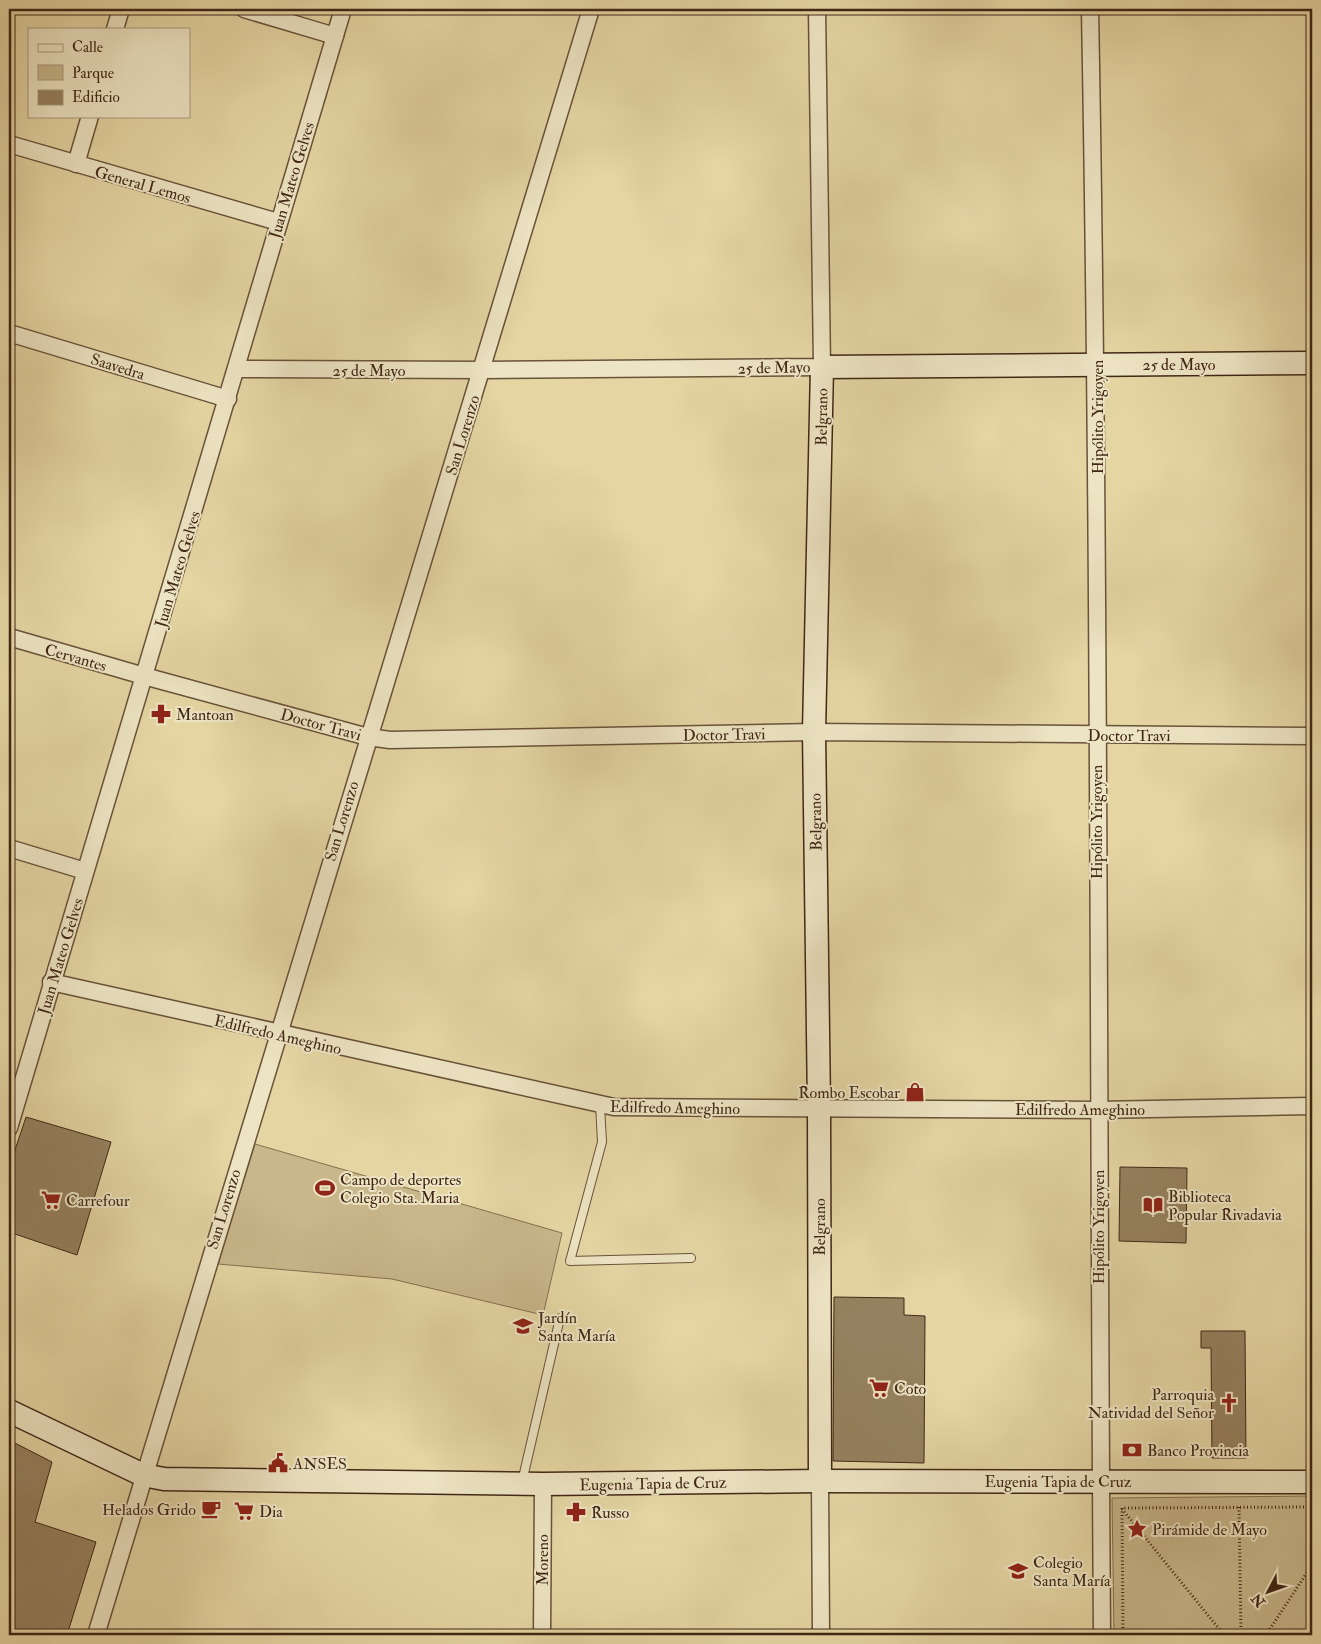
<svg xmlns="http://www.w3.org/2000/svg" width="1321" height="1644" viewBox="0 0 1321 1644" font-family="'IM FELL Double Pica',serif">
<style>
.green{fill:#c8b78b;stroke:#846f50}
.building{fill:#95815f;stroke:#402716}
.lines{fill:none;stroke-linecap:round;stroke-linejoin:round}
.lane-casing{stroke:#695239;stroke-width:10}
.street-casing{stroke:#695239;stroke-width:19}
.secondary-casing{stroke:#402716;stroke-width:25}
.path{stroke:#402716;stroke-width:3;stroke-dasharray:1 2.5;stroke-linecap:butt}
.lane{stroke:#ede4c3;stroke-width:8}
.street{stroke:#ede4c3;stroke-width:16}
.secondary{stroke:#ede4c3;stroke-width:22}
.labels{text-anchor:middle;stroke-width:4;stroke-linejoin:round;paint-order:stroke}
.street-label{font-size:16px;fill:#402716;stroke:#ede4c3}
.poi-label{font-size:16px;fill:#402716;stroke:#ede4c3;text-anchor:start}
</style>
<rect width="100%" height="100%" fill="#e4d5a3"/>
<filter id="stains"><feTurbulence type="fractalNoise" baseFrequency=".004" numOctaves="4"/><feColorMatrix values="0 0 0 0 .2 0 0 0 0 .09 0 0 0 0 .02 0 0 0 .5 -.17"/></filter>
<radialGradient id="worn" r=".72"><stop offset=".6" stop-color="#630" stop-opacity="0"/><stop offset="1" stop-color="#630" stop-opacity=".3"/></radialGradient>
<!-- green -->
<g class="green">
<path d="M255,1144L562,1233L543,1315L392,1279L218,1264Z"/>
<path d="M1312,1496V1635H1114L1112,1498Z"/>
</g>
<!-- building -->
<g class="building">
<path d="M26,1117L111,1142L77,1255L9,1232V1168Z"/>
<path d="M1120,1167L1187,1168L1186,1243L1119,1241Z"/>
<path d="M834,1297L904,1298V1315L925,1316L924,1463L833,1461Z"/>
<path d="M1201,1331H1245L1246,1458H1212L1211,1348H1201Z"/>
<path d="M9,1440L52,1462L35,1522L96,1542L67,1635H9Z"/>
</g>
<g class="lines">
<defs>
<g id="lane">
<path d="M600,1105L602,1142L570,1261L691,1258"/>
<path d="M522,1482L560,1318"/>
</g>
<g id="street">
<path d="M244,9L335,36"/>
<path d="M1090,9C1100,551 1098,1093 1102,1635"/>
<path d="M115,29L121,9"/>
<path d="M9,144L278,222"/>
<path d="M76,164L90,116"/>
<path d="M9,333L228,399"/>
<path d="M236,369L483,370L822,367L817,9"/>
<path d="M9,637L144,676L368,737L390,740L814,732L1312,736"/>
<path d="M9,848L85,871"/>
<path d="M51,982L614,1107L1097,1110L1312,1106"/>
<path d="M9,1128L343,9"/>
<path d="M820,1481L821,1635"/>
<path d="M96,1635C256,1092 428,552 591,9"/>
<path d="M542,1635L543,1484"/>
</g>
<g id="secondary">
<path d="M9,1411L143,1475L164,1479L543,1484L820,1481L1312,1482"/>
<path d="M820,1481L819,1107L814,732L822,367L1312,363"/>
</g>
</defs>
<!-- lane casing -->
<use href="#lane" class="lane-casing"/>
<!-- street casing -->
<use href="#street" class="street-casing"/>
<!-- secondary casing -->
<use href="#secondary" class="secondary-casing"/>
<!-- path -->
<g class="path">
<path d="M1239,1507L1241,1635"/>
<path d="M1122,1509L1224,1635"/>
<path d="M1123,1635L1122,1508L1312,1507"/>
<path d="M1266,1635L1312,1565"/>
</g>
<!-- lane -->
<use href="#lane" class="lane"/>
<!-- street -->
<use href="#street" class="street"/>
<!-- secondary -->
<use href="#secondary" class="secondary"/>
</g>
<!-- icons -->
<defs>
<symbol id="pharmacy-bare" viewBox="-9 -9 18 18"><path d="M-2-6h4v4h4v4h-4v4h-4v-4h-4v-4h4Z" fill="#8f2418" stroke="#ede4c3" stroke-width="2.5" paint-order="stroke"/></symbol>
<symbol id="shop-bare" viewBox="-9 -9 18 18"><path d="M-5-2.5h2.3a2.7 3.5 0 0 1 5.4 0H5L5.5 6h-11ZM-1.5-2.5h3a1.5 2.3 0 0 0-3 0Z" fill="#8f2418" stroke="#ede4c3" stroke-width="2.5" paint-order="stroke"/></symbol>
<symbol id="stadium-bare" viewBox="-9 -9 18 18"><path d="M0-5a6.5 5 0 1 0 0 10a6.5 5 0 1 0 0-10ZM-3.5-1.8h7v3.6h-7Z" fill="#8f2418" stroke="#ede4c3" stroke-width="2.5" paint-order="stroke"/></symbol>
<symbol id="supermarket-bare" viewBox="-9 -9 18 18"><path d="M-6-5.5h2.5l.6 2H6L4.5 2H-2.5L-4.4-4H-6ZM-1.5 3.2a1.3 1.3 0 1 0 .1 0ZM3 3.2a1.3 1.3 0 1 0 .1 0Z" fill="#8f2418" stroke="#ede4c3" stroke-width="2.5" paint-order="stroke"/></symbol>
<symbol id="library-bare" viewBox="-9 -9 18 18"><path d="M-6-4Q-3-5.5-.7-3.5V5Q-3 3-6 4ZM6-4Q3-5.5 .7-3.5V5Q3 3 6 4Z" fill="#8f2418" stroke="#ede4c3" stroke-width="2.5" paint-order="stroke"/></symbol>
<symbol id="school-bare" viewBox="-9 -9 18 18"><path d="M0-5L7-2L0 1L-7-2ZM-4 1L0 2.5L4 1V4Q0 6-4 4Z" fill="#8f2418" stroke="#ede4c3" stroke-width="2.5" paint-order="stroke"/></symbol>
<symbol id="church-bare" viewBox="-9 -9 18 18"><path d="M-1.2-6h2.4v3.5h3.3v2.4h-3.3V6h-2.4V-.1h-3.3v-2.4h3.3Z" fill="#8f2418" stroke="#ede4c3" stroke-width="2.5" paint-order="stroke"/></symbol>
<symbol id="bank-bare" viewBox="-9 -9 18 18"><path d="M-6-4H6V4H-6ZM0-2.3a2.3 2.3 0 1 0 0 4.6a2.3 2.3 0 1 0 0-4.6Z" fill="#8f2418" stroke="#ede4c3" stroke-width="2.5" paint-order="stroke"/></symbol>
<symbol id="civic-bare" viewBox="-9 -9 18 18"><path d="M-.6-6.5H3V-4.5H.6V-3L4-1V1h2V6H-6V1h2V-1L-.6-3ZM-1.2 2.5V6h2.4V2.5Z" fill="#8f2418" stroke="#ede4c3" stroke-width="2.5" paint-order="stroke"/></symbol>
<symbol id="cafe-bare" viewBox="-9 -9 18 18"><path d="M-5.5-4.5H6V0H3Q3 3.5 0 3.5H-2.5Q-5.5 3.5-5.5 0ZM3-3.2v2h1.7v-2ZM-6 4.5H4V6H-6Z" fill="#8f2418" stroke="#ede4c3" stroke-width="2.5" paint-order="stroke"/></symbol>
<symbol id="sight-bare" viewBox="-9 -9 18 18"><path d="M0-6L1.8-2.2L6-1.7L2.9 1.2L3.7 5.4L0 3.3L-3.7 5.4L-2.9 1.2L-6-1.7L-1.8-2.2Z" fill="#8f2418" stroke="#ede4c3" stroke-width="2.5" paint-order="stroke"/></symbol>
<symbol id="university-bare" viewBox="-9 -9 18 18"><path d="M0-5L7-2L0 1L-7-2ZM-4 1L0 2.5L4 1V4Q0 6-4 4Z" fill="#8f2418" stroke="#ede4c3" stroke-width="2.5" paint-order="stroke"/></symbol>
</defs>
<g fill-rule="evenodd">
<use href="#pharmacy-bare" x="147" y="700" width="28" height="28"/>
<use href="#shop-bare" x="901" y="1078" width="28" height="28"/>
<use href="#stadium-bare" x="311" y="1174" width="28" height="28"/>
<use href="#supermarket-bare" x="37" y="1186" width="28" height="28"/>
<use href="#library-bare" x="1139" y="1191" width="28" height="28"/>
<use href="#school-bare" x="509" y="1312" width="28" height="28"/>
<use href="#supermarket-bare" x="865" y="1374" width="28" height="28"/>
<use href="#church-bare" x="1215" y="1389" width="28" height="28"/>
<use href="#bank-bare" x="1118" y="1436" width="28" height="28"/>
<use href="#civic-bare" x="264" y="1449" width="28" height="28"/>
<use href="#cafe-bare" x="197" y="1495" width="28" height="28"/>
<use href="#supermarket-bare" x="230" y="1497" width="28" height="28"/>
<use href="#pharmacy-bare" x="562" y="1498" width="28" height="28"/>
<use href="#sight-bare" x="1123" y="1515" width="28" height="28"/>
<use href="#university-bare" x="1004" y="1557" width="28" height="28"/>
</g>
<g class="labels">
<!-- street labels -->
<g class="street-label">
<text transform="translate(291 180) rotate(-73)" y="6">Juan Mateo Gelves</text>
<text transform="translate(143 184) rotate(16)" y="6">General Lemos</text>
<text x="1179" y="370">25 de Mayo</text>
<text transform="translate(118 366) rotate(17)" y="6">Saavedra</text>
<text transform="translate(774 367) rotate(-1)" y="6">25 de Mayo</text>
<text x="369" y="376">25 de Mayo</text>
<text transform="translate(821 417) rotate(-89)" y="6">Belgrano</text>
<text transform="translate(1097 417) rotate(-90)" y="6">Hipólito Yrigoyen</text>
<text transform="translate(462 435) rotate(-73)" y="6">San Lorenzo</text>
<text transform="translate(177 569) rotate(-73)" y="6">Juan Mateo Gelves</text>
<text transform="translate(76 657) rotate(16)" y="6">Cervantes</text>
<text transform="translate(321 724) rotate(15)" y="6">Doctor Travi</text>
<text transform="translate(724 734) rotate(-1)" y="6">Doctor Travi</text>
<text x="1129" y="741">Doctor Travi</text>
<text transform="translate(341 821) rotate(-73)" y="6">San Lorenzo</text>
<text transform="translate(815 822) rotate(-91)" y="6">Belgrano</text>
<text transform="translate(1096 822) rotate(-90)" y="6">Hipólito Yrigoyen</text>
<text transform="translate(60 956) rotate(-73)" y="6">Juan Mateo Gelves</text>
<text transform="translate(278 1034) rotate(13)" y="6">Edilfredo Ameghino</text>
<text transform="translate(675 1107) rotate(1)" y="6">Edilfredo Ameghino</text>
<text x="1080" y="1115">Edilfredo Ameghino</text>
<text transform="translate(223 1209) rotate(-73)" y="6">San Lorenzo</text>
<text transform="translate(819 1227) rotate(-90)" y="6">Belgrano</text>
<text transform="translate(1098 1227) rotate(-90)" y="6">Hipólito Yrigoyen</text>
<text x="1058" y="1487">Eugenia Tapia de Cruz</text>
<text transform="translate(653 1483) rotate(-1)" y="6">Eugenia Tapia de Cruz</text>
<text transform="translate(542 1560) rotate(-90)" y="6">Moreno</text>
</g>
<!-- poi labels -->
<g class="poi-label">
<text x="176" y="720">Mantoan</text>
<text x="900" y="1098" text-anchor="end">Rombo Escobar</text>
<text x="340" y="1185">Campo de deportes<tspan x="340" dy="18">Colegio Sta. Maria</tspan></text>
<text x="1168" y="1202">Biblioteca<tspan x="1168" dy="18">Popular Rivadavia</tspan></text>
<text x="66" y="1206">Carrefour</text>
<text x="538" y="1323">Jardín<tspan x="538" dy="18">Santa María</tspan></text>
<text x="894" y="1394">Coto</text>
<text x="1214" y="1400" text-anchor="end">Parroquia<tspan x="1214" dy="18">Natividad del Señor</tspan></text>
<text x="1147" y="1456">Banco Provincia</text>
<text x="293" y="1469">ANSES</text>
<text x="196" y="1515" text-anchor="end">Helados Grido</text>
<text x="259" y="1517">Dia</text>
<text x="591" y="1518">Russo</text>
<text x="1152" y="1535">Pirámide de Mayo</text>
<text x="1033" y="1568">Colegio<tspan x="1033" dy="18">Santa María</tspan></text>
</g>
</g>
<!-- margin -->
<rect width="1321" height="1644" fill="none" stroke="#e4d5a3" stroke-width="30"/>
<rect x="10" y="10" width="1301" height="1624" fill="none" stroke="#402716" stroke-width="2.5"/>
<rect x="15" y="15" width="1291" height="1614" fill="none" stroke="#402716"/>
<!-- legend -->
<rect x="28" y="28" width="162" height="90" fill="#ede4c3" stroke="#a8987e"/>
<rect x="38" y="44" width="25" height="8" fill="#ede4c3" stroke="#a8987e"/>
<text x="72" y="52" font-size="15" fill="#402716">Calle</text>
<rect x="38" y="65" width="25" height="15" fill="#c8b78b" stroke="#a8987e"/>
<text x="72" y="78" font-size="15" fill="#402716">Parque</text>
<rect x="38" y="90" width="25" height="15" fill="#95815f" stroke="#a8987e"/>
<text x="72" y="102" font-size="15" fill="#402716">Edificio</text>
<!-- north arrow -->
<g transform="translate(1268 1592) rotate(229)" stroke="#ede4c3" stroke-width="4" paint-order="stroke">
<path d="M0-4L9 19L0 12L-9 19Z" fill="#402716"/>
<text y="-8" font-size="14" font-weight="bold" text-anchor="middle" fill="#402716">N</text>
</g>
<rect width="100%" height="100%" filter="url(#stains)"/>
<rect width="100%" height="100%" fill="url(#worn)"/>
</svg>
